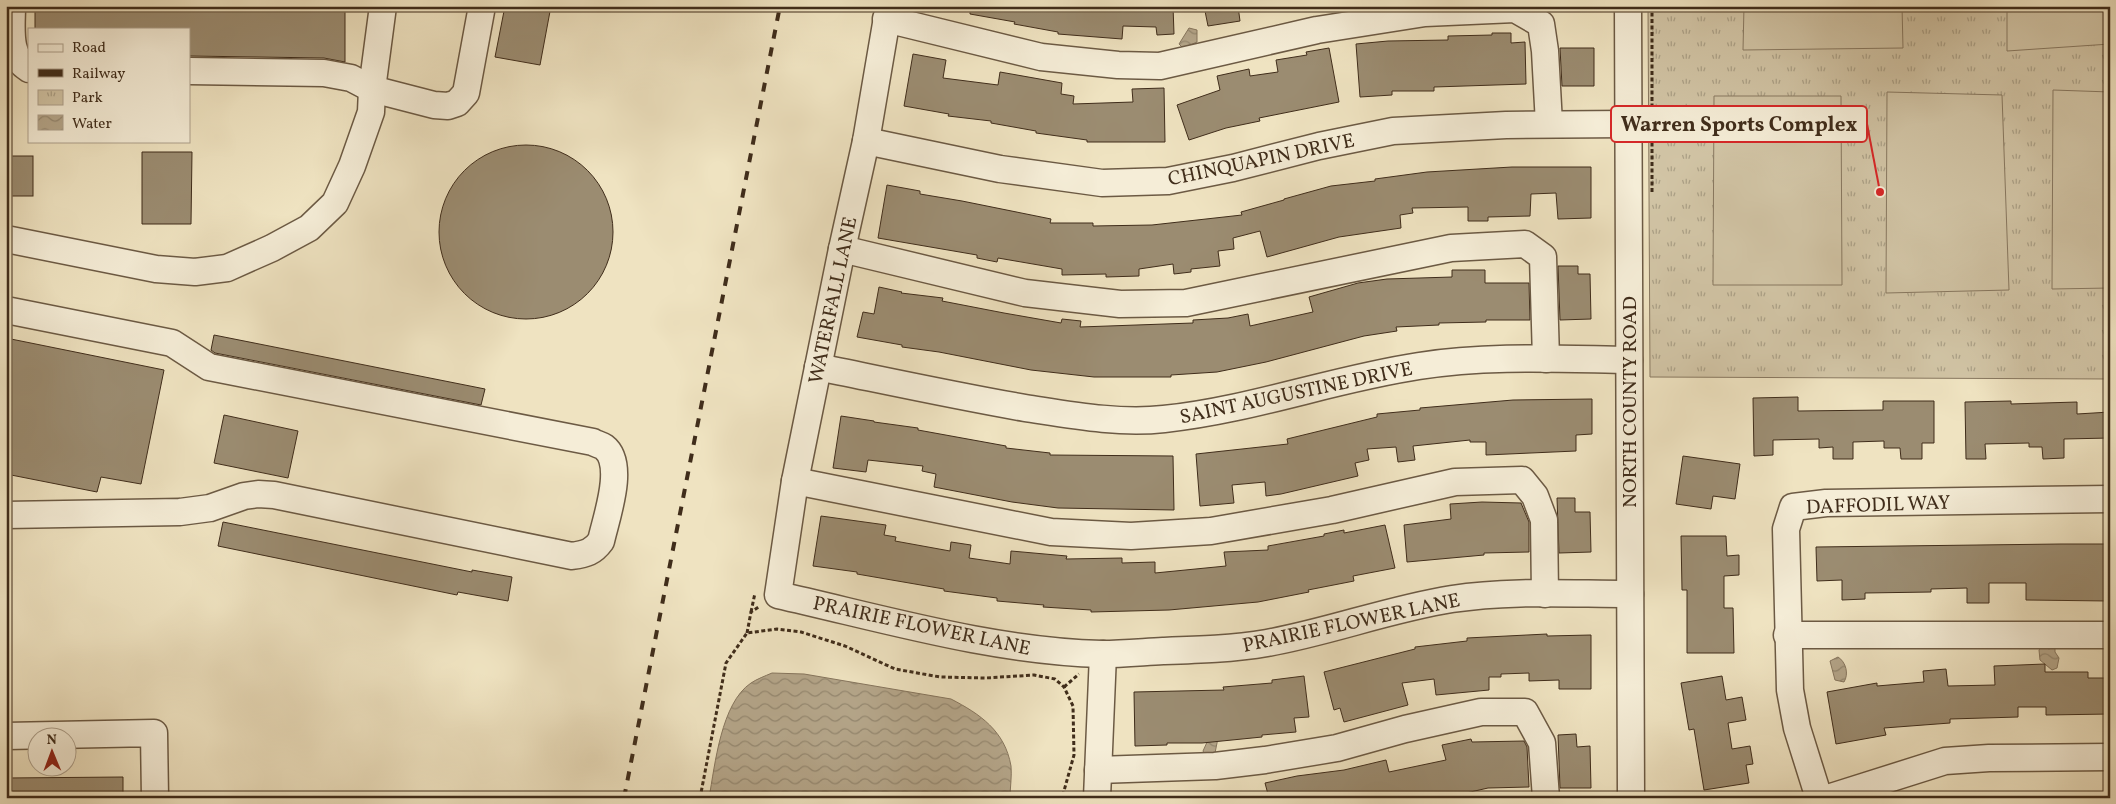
<svg xmlns="http://www.w3.org/2000/svg" width="2116" height="804" viewBox="0 0 2116 804" font-family="Vollkorn,serif">
<style>
.park{fill:url(#park-tufts);stroke:#887860}
.pitch{fill:#d1c4a5;stroke:#887860}
.water{fill:url(#water-waves);stroke:#86755d}
.building{fill:#9b8c71;stroke:#402d1b}
.lines{fill:none;stroke-linecap:round;stroke-linejoin:round}
.minor-casing{stroke:#6c5a44;stroke-width:29}
.path{stroke:#402d1b;stroke-width:3;stroke-dasharray:4 2.5;stroke-linecap:butt}
.minor{stroke:#f5edd7;stroke-width:26}
.rail{stroke:#402d1b;stroke-width:4;stroke-dasharray:9 9;stroke-linecap:butt}
.labels{text-anchor:middle;stroke-width:4;stroke-linejoin:round;paint-order:stroke}
.street-label{font-size:20px;fill:#402d1b;stroke:#f5edd7}
.leader{fill:none;stroke:#d62828;stroke-width:2}
.callout-dot{fill:#d62828;stroke:#f5edd7;stroke-width:2}
.callout{fill:#f5edd7;stroke:#d62828;stroke-width:2}
.callout-label{font-size:21px;text-anchor:middle;font-weight:bold;fill:#402d1b}
</style>
<defs>
<pattern id="park-tufts" width="24" height="20" patternUnits="userSpaceOnUse" patternTransform="scale(1.25)"><rect width="24" height="20" fill="#d1c4a5"/><path d="M3 7l-1-3M5 7V3M7 7l1-3M15 17l-1-3M17 17v-4M19 17l1-3" fill="none" stroke="#aba086"/></pattern>
<pattern id="water-waves" width="16" height="10" patternUnits="userSpaceOnUse" patternTransform="scale(1.25)"><rect width="16" height="10" fill="#b4a589"/><path d="M0 5q4-4 8 0t8 0" fill="none" stroke="#94876f"/></pattern>
</defs>
<rect width="100%" height="100%" fill="#efe3c1"/>
<filter id="stains"><feTurbulence type="fractalNoise" baseFrequency=".004" numOctaves="4"/><feColorMatrix values="0 0 0 0 .2 0 0 0 0 .09 0 0 0 0 .02 0 0 0 .5 -.17"/></filter>
<radialGradient id="worn" r=".72"><stop offset=".6" stop-color="#630" stop-opacity="0"/><stop offset="1" stop-color="#630" stop-opacity=".3"/></radialGradient>
<!-- park -->
<path class="park" d="M1648,6H2110V379L1650,377Z"/>
<!-- pitch -->
<g class="pitch">
<path d="M1744,6H1902L1903,48L1743,50Z"/>
<path d="M2007,6H2110V44L2007,51Z"/>
<path d="M2053,90L2110,92V288L2052,289Z"/>
<path d="M1887,92L2002,95L2009,290L1886,293Z"/>
<path d="M1714,96H1841L1842,285H1713Z"/>
</g>
<!-- water -->
<g class="water">
<path d="M1189,28L1197,30V42L1183,48L1179,44Z"/>
<path d="M2042,646L2049,649L2055,646V652L2059,658L2057,668L2052,670L2040,660L2039,650Z"/>
<path d="M1838,657C1846,662 1849,674 1844,682L1835,680L1830,661Z"/>
<path d="M772,673L804,674L951,699C980,714 1005,731 1011,766C1012,776 1010,788 1010,798H709C715,765 721,703 751,683C757,679 765,676 772,673Z"/>
<path d="M1218,738L1215,753L1205,755L1203,751L1208,740Z"/>
</g>
<!-- building -->
<g class="building">
<path d="M35,6H345V62L324,58L189,56V29H35Z"/>
<path d="M505,6H551L540,65L495,57Z"/>
<path d="M970,6H1173L1174,34L1157,35L1156,27L1123,26L1122,39L1058,34V32L1014,24L1015,22L970,14Z"/>
<path d="M1204,6H1238L1240,21L1208,26Z"/>
<path d="M1492,33H1511V43L1525,42L1526,84L1434,87V91H1392V95L1360,97L1356,44L1388,41L1448,40V36L1492,35Z"/>
<path d="M1329,48L1339,102L1259,118L1260,121L1226,128L1189,140L1177,105L1220,90L1217,76L1249,69L1250,76L1278,72L1276,60L1307,55L1306,52Z"/>
<path d="M1560,48H1594V86H1562Z"/>
<path d="M913,54L946,60L943,78L998,85L1000,72L1062,83L1061,94L1074,96L1073,104L1133,102L1132,89L1164,88L1165,142H1087V140L1036,133V131L991,123V121L948,116L949,114L904,106Z"/>
<circle cx="526" cy="232" r="87"/>
<path d="M142,152H192L191,224H142Z"/>
<rect x="8" y="156" width="25" height="40"/>
<path d="M1512,167H1591V218L1558,219L1556,193L1531,194L1530,216L1488,217V221H1468V207L1412,208L1413,213L1400,215L1401,228L1339,237L1267,257L1260,231L1233,238L1234,249L1218,251L1220,266L1191,269V272L1174,274L1173,264L1139,269V276L1106,277V274L1062,275V269L998,258L997,262L977,258V255L878,238L887,185L920,191V194L962,201L1051,219L1050,223H1093V226L1152,225L1242,215L1241,212L1284,200V199L1331,186L1375,181V179L1427,172Z"/>
<path d="M1558,266H1578V274H1590L1591,319L1560,320Z"/>
<path d="M1452,270H1485V283H1529L1530,320H1486V322L1439,323V325L1396,327L1397,331L1364,336L1266,362L1217,372L1171,375V377H1094L1031,370L939,352L902,347V345L857,337L863,312L874,314L879,287L902,292L901,293L943,298L942,301L1004,313L1061,323L1062,319L1081,321L1080,327L1193,323V320L1228,318L1248,314L1250,326L1313,312L1309,297L1358,283L1387,279L1452,277Z"/>
<path d="M214,335L485,389L481,405L215,353L211,350Z"/>
<path d="M6,338L164,370L141,484L101,477L97,492L6,474Z"/>
<path d="M1798,397V411L1883,410V401H1934V443H1922V459H1901L1900,448H1884V441L1853,442V459H1833V447L1819,448V439L1773,440V455L1754,456L1753,398Z"/>
<path d="M1592,399V434L1576,435V451L1486,455V442H1470V440L1413,446L1415,460L1398,462L1396,447L1367,449L1369,460L1355,463L1358,476L1281,494L1266,496L1265,482L1232,485L1234,503L1200,506L1196,454L1288,444L1287,439L1377,417V414L1420,410V408L1513,400Z"/>
<path d="M2011,401V404L2077,402V414L2110,412V438L2064,439V458L2043,459L2042,447H2029V443L1985,444L1986,459H1966L1965,402Z"/>
<path d="M224,415L298,431L288,478L214,463Z"/>
<path d="M841,416L874,421V422L918,428V430L1006,446V448L1050,453V455L1173,456L1174,510L1058,508L1012,502L934,487L936,474L922,471L923,466L868,460L866,472L833,468Z"/>
<path d="M1683,456L1740,464L1735,499L1713,496L1711,509L1676,504Z"/>
<path d="M1557,498H1575V512H1590L1591,552L1559,553Z"/>
<path d="M1482,502L1521,503L1529,522V552L1484,553V555L1407,562L1404,525L1451,519L1450,504Z"/>
<path d="M821,516L886,525L884,535L896,537L895,541L950,551L951,542L971,545L969,558L1010,564L1011,551L1067,556L1066,559L1122,558V563L1155,562V573L1226,566L1224,552L1268,550V546L1324,536V534L1344,530V533L1385,525L1395,568L1353,576L1354,581L1308,590L1309,592L1258,602L1169,610L1091,612V610L1043,607L1044,605L997,601V598L944,591V589L857,574V572L813,566Z"/>
<path d="M223,522L472,572V570L512,577L508,601L458,592L457,595L218,546Z"/>
<path d="M1681,536H1726L1727,556L1739,555V575L1724,576V608H1733L1734,653H1687V590H1682Z"/>
<path d="M2061,544H2108V601L2026,600V583H1989V603H1967V588L1931,589V592L1865,593V599L1842,600V580L1817,581L1816,547Z"/>
<path d="M1547,634V636L1591,635V689H1559V680L1529,681V673L1501,674V677H1489V690L1436,695L1434,679L1402,683L1408,705L1344,722L1340,708L1334,710L1324,672L1415,649V647L1467,641V638Z"/>
<path d="M2045,664V672H2088V678H2110V714L2046,715V707H2018V717L1950,719V723L1884,728L1886,735L1836,744L1827,692L1877,683V686L1924,682L1923,671L1946,669L1948,686L1995,685L1994,666Z"/>
<path d="M1304,676L1309,717L1294,718L1296,732L1262,735V737L1202,743H1167V745L1135,746L1134,692L1224,690L1223,687L1272,683V680Z"/>
<path d="M1722,676L1726,700L1742,697L1746,720L1728,723L1732,749L1750,746L1753,764L1746,765L1749,783L1704,790L1694,729L1689,730L1681,683Z"/>
<path d="M1576,734L1577,747L1590,746L1591,788H1560L1558,735Z"/>
<path d="M1471,739L1472,742L1524,741L1527,747L1529,787L1488,788L1444,798H1269L1265,783L1297,776L1344,770L1386,760L1389,772L1446,760L1442,745Z"/>
<path d="M123,777V798H6V778Z"/>
</g>
<g class="lines">
<defs>
<g id="minor">
<path d="M12,6C12,28 7,56 29,69"/>
<path d="M889,6L866,141L842,249L795,481L778,595C885,619 992,651 1102,654C1122,654 1143,652 1163,651C1197,650 1233,649 1267,643C1329,632 1389,609 1452,599C1511,590 1571,594 1630,594"/>
<path d="M1628,6L1631,798"/>
<path d="M886,19L1041,57L1118,65L1160,66L1317,30L1425,13L1515,9L1541,24L1545,51L1549,124"/>
<path d="M189,71L324,73L351,78L372,89L434,105L448,106L457,103L466,93L482,6"/>
<path d="M866,141L1000,169L1102,183L1168,181L1233,168L1319,146L1393,131L1506,125L1628,124"/>
<path d="M6,239L156,269L195,272L227,268L272,248L309,228L335,203L352,166L371,112L372,89L383,6"/>
<path d="M842,249L1025,293L1120,304L1186,303L1451,248L1525,244L1543,257L1546,359"/>
<path d="M6,310L172,343L209,367L593,442C596,444 601,445 604,447C626,464 606,518 601,541C593,552 586,554 572,556L274,495L258,494L244,496L210,508L180,512L6,515"/>
<path d="M818,367C887,381 956,396 1025,408C1071,415 1118,424 1164,419C1251,410 1333,379 1419,366C1488,355 1560,359 1629,360"/>
<path d="M795,481L1051,532L1131,536L1211,531L1332,510L1455,482L1522,480L1535,496L1544,520L1545,594"/>
<path d="M1787,635H2110"/>
<path d="M6,736L154,733L155,798"/>
<path d="M1098,770L1215,766L1265,760L1337,748L1405,729L1481,712H1525L1542,743L1546,798"/>
<path d="M1097,798L1103,654"/>
<path d="M1819,798L1797,728L1790,690L1786,529L1793,507L1826,503L2110,499"/>
<path d="M1828,798L1945,761L1989,758L2110,757"/>
</g>
</defs>
<!-- minor casing -->
<use href="#minor" class="minor-casing"/>
<!-- path -->
<g class="path">
<path d="M1652,6V192"/>
<path d="M751,612L755,593"/>
<path d="M747,633L751,612L760,606"/>
<path d="M1064,687L1079,674"/>
<path d="M700,798L726,663L747,633L777,629L801,632L845,646L895,669L940,677L985,678L1034,675L1055,679L1064,687L1073,706L1074,755L1062,798"/>
</g>
<!-- minor -->
<use href="#minor" class="minor"/>
<!-- rail -->
<path class="rail" d="M624,798L780,6"/>
</g>
<g class="labels">
<!-- street labels -->
<g class="street-label">
<text transform="translate(1261 159) rotate(-12)" y="7">CHINQUAPIN DRIVE</text>
<text transform="translate(832 300) rotate(-78)" y="7">WATERFALL LANE</text>
<text transform="translate(1296 392) rotate(-12)" y="7">SAINT AUGUSTINE DRIVE</text>
<text transform="translate(1629 402) rotate(-90)" y="7">NORTH COUNTY ROAD</text>
<text transform="translate(1878 504) rotate(-2)" y="7">DAFFODIL WAY</text>
<text transform="translate(1351 622) rotate(-12)" y="7">PRAIRIE FLOWER LANE</text>
<text transform="translate(922 625) rotate(12)" y="7">PRAIRIE FLOWER LANE</text>
</g>
</g>
<!-- callouts -->
<path class="leader" d="M1880 192L1867 124"/>
<circle class="callout-dot" cx="1880" cy="192" r="5"/>
<rect class="callout" x="1611" y="106" width="256" height="36" rx="5"/>
<g class="callout-label">
<text x="1739" y="131">Warren Sports Complex</text>
</g>
<!-- margin -->
<rect width="2116" height="804" fill="none" stroke="#efe3c1" stroke-width="25"/>
<rect x="8" y="8" width="2101" height="789" fill="none" stroke="#402d1b" stroke-width="2.5"/>
<rect x="12" y="12" width="2091" height="779" fill="none" stroke="#402d1b"/>
<!-- legend -->
<rect x="28" y="28" width="162" height="115" fill="#f5edd7" stroke="#ada08c"/>
<rect x="38" y="44" width="25" height="8" fill="#f5edd7" stroke="#ada08c"/>
<text x="72" y="52" font-size="15" fill="#402d1b">Road</text>
<rect x="38" y="69" width="25" height="8" fill="#402d1b" stroke="#ada08c"/>
<text x="72" y="78" font-size="15" fill="#402d1b">Railway</text>
<rect x="38" y="90" width="25" height="15" fill="url(#park-tufts)" stroke="#ada08c"/>
<text x="72" y="102" font-size="15" fill="#402d1b">Park</text>
<rect x="38" y="115" width="25" height="15" fill="url(#water-waves)" stroke="#ada08c"/>
<text x="72" y="128" font-size="15" fill="#402d1b">Water</text>
<!-- north arrow -->
<g transform="translate(52 752) rotate(359)"><circle r="24" fill="#f5edd7" stroke="#ada08c"/>
<path d="M0-4L9 19L0 12L-9 19Z" fill="#8f2418"/>
<text y="-8" font-size="14" font-weight="bold" text-anchor="middle" fill="#402d1b">N</text>
</g>
<rect width="100%" height="100%" filter="url(#stains)"/>
<rect width="100%" height="100%" fill="url(#worn)"/>
</svg>
